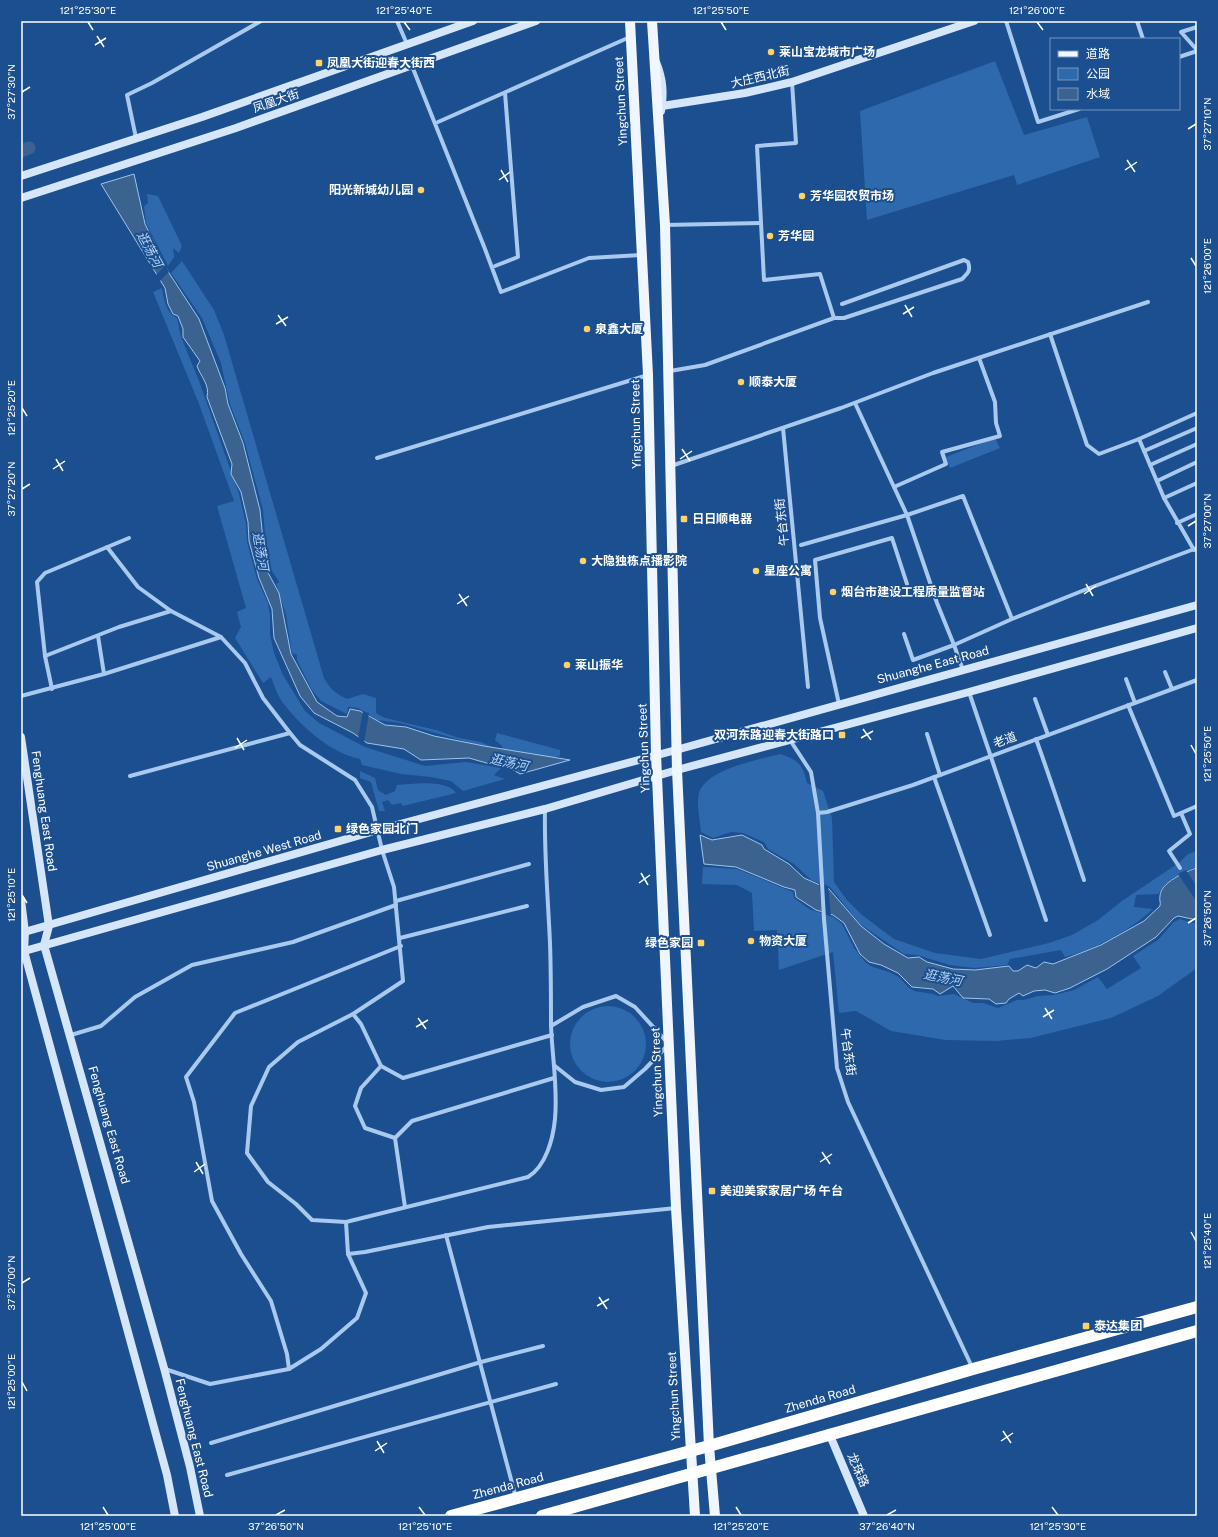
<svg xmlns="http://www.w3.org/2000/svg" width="1218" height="1537" viewBox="0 0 1218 1537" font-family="'Public Sans','Noto Sans SC',sans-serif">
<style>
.green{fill:#2e69ad}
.water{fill:#3c6290;stroke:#9cc4f0}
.pier{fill:#1b4f8f}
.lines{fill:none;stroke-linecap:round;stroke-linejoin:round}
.river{stroke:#3c6290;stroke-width:13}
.street{stroke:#a9c9ee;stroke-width:4}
.secondary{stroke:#d6e6fa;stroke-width:8}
.primary{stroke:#f0f6ff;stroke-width:10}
.highway{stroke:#fff;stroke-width:12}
.ticks{fill:none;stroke:#fff;stroke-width:1.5}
.poi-dot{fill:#ffd166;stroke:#1b4f8f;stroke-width:1.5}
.labels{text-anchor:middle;stroke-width:4;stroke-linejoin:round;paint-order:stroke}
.poi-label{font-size:12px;font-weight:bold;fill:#fff;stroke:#1b4f8f;text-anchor:start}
.street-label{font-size:12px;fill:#fff;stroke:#1b4f8f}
.water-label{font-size:13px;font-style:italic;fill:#b5d3f5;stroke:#1b4f8f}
.neatline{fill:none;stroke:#fff;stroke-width:1.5}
.ticks-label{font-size:10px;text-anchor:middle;fill:#fff}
</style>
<rect width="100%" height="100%" fill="#1b4f8f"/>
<!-- green -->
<g class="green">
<path d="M995,61L1024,135L1087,117L1100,157L1017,185L1014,175L867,220L860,111Z"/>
<path d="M147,194L158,196L182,246L179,253L173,248L174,257L168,266L146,223L144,206L148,203Z"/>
<path d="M182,261L214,310L224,335L324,678C330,689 336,694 347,699L363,694L376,698V713L385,718L436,730L459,738L481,742L499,750L503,747L495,740L497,733L560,750V756L547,759L498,754L471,743L400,723L377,720L358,708L348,707L347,714L321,701L312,690L297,660V655L292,653L286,615L276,584L279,582L269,566L267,557L263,510L245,443L230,404L221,363L202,318L171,273Z"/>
<path d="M162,288C164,299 166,313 177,318L181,337L199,381L239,494L246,524L247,542L257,579L268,603L270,615V635L274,653L283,675L305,711L319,723L365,747L425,766L466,762L501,768L494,775L505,779L463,791L451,781L431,777L401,774L362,765L360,759C330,753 299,725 281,700C277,694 274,685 271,677L263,683L235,638L241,627L237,612L246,608L217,506L234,501L199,404L153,292Z"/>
<path d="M995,438L1000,448L950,468L946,457Z"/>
<path d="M780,754C798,760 803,764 807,783L823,791L832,818L834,882L847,900L862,915L894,939L935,953L981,959L1049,943L1072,935L1098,920L1122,901L1180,862L1188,854L1197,851V867C1181,872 1167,880 1158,894L1136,895L1134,907L1153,909C1129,931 1096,949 1065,957L1061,950L1010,959L1007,965L974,968L950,965L917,955L904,954L860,924L830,887L811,880L794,864L768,849L764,842L743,833L731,832L713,838L701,832C700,820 696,805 699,793C706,769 758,760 780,754Z"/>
<path d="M360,771L375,778L378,790L386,795L395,791L397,785C412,784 447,779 456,793L403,806L401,803L392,805L388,800L382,802L385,811H379L371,782L360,778Z"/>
<path d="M703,867L737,869L793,892L794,898L809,909L833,917L842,924L854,948L866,963L873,967L889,972L899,977L907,986L914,991L933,994L938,996L954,994L973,1003H983L998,1008L1017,1000H1024L1037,996L1054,995L1074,990L1098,977L1107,989L1141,968L1133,956L1158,940L1174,922L1180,919L1197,924V968L1158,996L1111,1018L1031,1038L996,1041L945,1040L891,1031L856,1011L839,1013L833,952L779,970L777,930L754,931L752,893L737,885L702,884Z"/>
<circle cx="608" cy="1044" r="38"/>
</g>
<!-- water -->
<g class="water">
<path d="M134,174L145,224L169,273L199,319L225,388L228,404L243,443L260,510L266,569L279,593L291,654L317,702L337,716L347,717L350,709L360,711L385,725L406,727L434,736L484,746L570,760L520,774L507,766L490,764L469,758L421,760L404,749L367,743L353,733L314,713L300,696L274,638L272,609L259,578L249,541L248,522L241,492L231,474L232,464L207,397C210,385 201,377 197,366L200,361L183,337V329L178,316L173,314L168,304L165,288L101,184Z"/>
<path d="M700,835L712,840L742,835L762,845L764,849L789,864L804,878L829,889L861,926L884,944L908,958L919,957L927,962L953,969L975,970L1009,966L1013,971H1018L1027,965L1036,968L1044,962L1053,964L1101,945L1144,921L1160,906C1161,902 1159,900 1160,896C1160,883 1186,871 1197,868V920L1178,916L1174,918L1156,937L1107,969L1070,988L1055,993L1045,990L1034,991L1023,996L1019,993L1009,999L1006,1003L996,1004L989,999L963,998L953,986L940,994L933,989L912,987L898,973L881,965L869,962L860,954L844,923L833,915L816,910L796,897L795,890L784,887L736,867L704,864Z"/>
</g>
<!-- pier -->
<g class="pier">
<path d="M166,265L169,272L159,282L155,276Z"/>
<path d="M363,711L369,713L364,743L358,739Z"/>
<path d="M1186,870L1197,887V902L1178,874Z"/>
<path d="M819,883L828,886L831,916L822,914Z"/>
</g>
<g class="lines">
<!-- river -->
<path class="river" d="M21,151L29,148"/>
<!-- street -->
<g class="street">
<path d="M397,21L407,44"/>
<path d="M1006,21L1038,122L1079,109"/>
<path d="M1137,21L1143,39"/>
<path d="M1197,27L1181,32L1197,50"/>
<path d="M1179,57L1197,51"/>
<path d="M412,66L485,249L501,292L589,258L641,255"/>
<path d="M792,82L796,143L757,146L764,280L820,274L834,318"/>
<path d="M438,122L630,37"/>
<path d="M136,138L127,95L152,83L261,21"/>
<path d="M665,225L761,223"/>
<path d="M495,266L518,257L505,93"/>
<path d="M1050,334L1087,445L1099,454L1139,439L1197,413"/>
<path d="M670,371L705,365L834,318H844L962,279C968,273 971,271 968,262L964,260L842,304"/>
<path d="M855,403L894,487L946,464L942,452L1000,436L996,423L995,402L979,358"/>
<path d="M783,428L808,687"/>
<path d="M1139,439L1164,498L1194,550"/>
<path d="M1144,451L1197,428"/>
<path d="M377,458L648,375"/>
<path d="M1150,465L1197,444"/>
<path d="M671,466L841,408L933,373L1148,302"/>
<path d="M1157,481L1197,462"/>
<path d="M1164,498L1197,483"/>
<path d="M1177,523L1197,514"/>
<path d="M801,545L907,515L894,487"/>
<path d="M171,611L221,637"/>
<path d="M1012,619L954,645L937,603L907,515L963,496L1012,619L1087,589L1197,548"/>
<path d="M904,634L913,660L954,645L963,670"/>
<path d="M98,636L104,674"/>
<path d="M45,656L119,627L171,611L138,587L107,547"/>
<path d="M1165,672L1172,689"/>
<path d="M1126,679L1135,703"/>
<path d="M52,689L45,656L37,582L45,573L129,538"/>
<path d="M969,692L1046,920"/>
<path d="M21,696L104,674L221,637L245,663L263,698L290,733L300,745L355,780L372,807L382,850L394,887L403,981L353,1014L361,1024L381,1066L403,1078L552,1035"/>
<path d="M1035,699L1048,735"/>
<path d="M839,704L820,618L815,560L892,538L907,584"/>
<path d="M1128,705L1174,816L1181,813"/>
<path d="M927,734L940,775"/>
<path d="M1036,739C1053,786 1068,833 1084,880"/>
<path d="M790,740L811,772L818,813L824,919L837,1068L848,1102L972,1367"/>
<path d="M130,776L290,733"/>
<path d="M934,777L990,935"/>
<path d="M545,809C544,854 548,898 550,943C551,970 551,997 551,1025C552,1056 558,1087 555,1119C553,1139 546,1166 528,1177L346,1222L348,1254L365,1252L488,1227L676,1208"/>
<path d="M818,813L827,812L913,785L1197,680"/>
<path d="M1180,868L1169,851L1190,834L1181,813L1197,806"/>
<path d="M396,901L529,864"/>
<path d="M400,938L527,906"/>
<path d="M551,1026L583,1007L616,996L635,1007L666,1041"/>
<path d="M71,1035L101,1026L135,997L192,965L293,942L396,905"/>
<path d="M381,1066L361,1088L355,1106L365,1128L395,1138"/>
<path d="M555,1066L575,1082L601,1090L624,1087L645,1069L667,1046"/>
<path d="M405,1207L395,1138L412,1121L554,1078"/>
<path d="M346,1222L312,1220L296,1204L268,1182L247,1153L251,1106L269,1067L298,1042L353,1014"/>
<path d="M446,1235L516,1498"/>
<path d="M348,1254L366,1293L357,1318L321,1349L289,1369L287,1354L271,1301L241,1254L212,1201L194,1102L186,1077L235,1013L401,946"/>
<path d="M165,1369L210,1384L289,1369"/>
<path d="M211,1443L481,1362L543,1346"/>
<path d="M227,1475L556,1384"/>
</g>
<!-- secondary -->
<g class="secondary">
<path d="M656,62C663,79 664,93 661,111"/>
<path d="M662,106L745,93L792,82L974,21"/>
<path d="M21,176L202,117L473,21"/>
<path d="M21,198L236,128L536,21"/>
<path d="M21,737L49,926L44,945L164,1368L190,1467L200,1516"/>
<path d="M21,900L25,932L24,951L167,1475L175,1516"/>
<path d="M21,933L378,830L676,750L1197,605"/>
<path d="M21,952L382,850L545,809L677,770L969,692L1197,628"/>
<path d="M829,1433L864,1516"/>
</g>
<!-- primary -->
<g class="primary">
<path d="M630,21L648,375L656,754L676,1208L695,1516"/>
<path d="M652,21L665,225L677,770L709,1446L715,1516"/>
</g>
<!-- highway -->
<g class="highway">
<path d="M451,1516L709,1446L973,1369L1197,1307"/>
<path d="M542,1516C761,1454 979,1392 1197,1331"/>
</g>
</g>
<!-- ticks -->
<path class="ticks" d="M88,22L93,30M404,22L410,30M721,22L726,30M1037,22L1043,30M97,36L104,47M95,45L106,38M22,92L30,87M1188,129L1196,124M1127,160L1135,172M501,170L508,182M1125,170L1137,162M499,180L510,172M1191,258L1196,266M905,305L912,317M903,314L914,307M278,315L286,326M276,324L288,317M22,408L27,416M682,449L690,461M56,459L63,471M680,459L692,451M53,469L65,461M22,489L30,484M1188,526L1196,521M1086,584L1093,596M459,594L467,606M1084,594L1096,586M457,604L469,596M863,729L871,740M237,738L244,750M861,738L873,731M1191,745L1196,754M235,748L247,740M641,873L648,885M639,883L650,875M22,895L27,903M1188,923L1196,918M1045,1008L1052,1019M1043,1017L1054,1010M418,1018L426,1029M416,1027L428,1020M822,1152L830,1164M196,1162L203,1174M820,1162L832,1154M194,1172L205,1164M1191,1232L1196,1241M22,1283L30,1278M599,1297L607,1309M597,1306L609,1299M22,1382L27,1391M1003,1431L1011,1443M377,1441L384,1453M1001,1441L1013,1433M375,1451L387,1443M103,1507L108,1515M419,1507L425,1515M736,1507L741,1515M1052,1507L1058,1515M276,1515L285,1510M887,1515L896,1510"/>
<!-- markers -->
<g class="poi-dot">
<circle cx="771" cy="52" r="4"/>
<rect x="315" y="59" width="8" height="8" rx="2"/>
<circle cx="421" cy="190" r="4"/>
<circle cx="802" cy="196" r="4"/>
<circle cx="770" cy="236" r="4"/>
<circle cx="587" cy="329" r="4"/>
<circle cx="741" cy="382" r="4"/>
<rect x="680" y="515" width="8" height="8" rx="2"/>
<circle cx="583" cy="561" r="4"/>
<circle cx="756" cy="571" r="4"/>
<circle cx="833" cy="592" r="4"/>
<circle cx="567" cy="665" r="4"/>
<rect x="838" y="731" width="8" height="8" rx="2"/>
<rect x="334" y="825" width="8" height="8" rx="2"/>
<circle cx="751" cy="941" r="4"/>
<rect x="697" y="939" width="8" height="8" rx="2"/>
<rect x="708" y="1187" width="8" height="8" rx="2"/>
<rect x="1082" y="1322" width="8" height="8" rx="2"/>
</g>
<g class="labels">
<!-- poi labels -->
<g class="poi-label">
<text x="779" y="56">莱山宝龙城市广场</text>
<text x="327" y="67">凤凰大街迎春大街西</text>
<text x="413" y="194" text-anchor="end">阳光新城幼儿园</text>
<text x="810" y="200">芳华园农贸市场</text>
<text x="778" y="240">芳华园</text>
<text x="595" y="333">泉鑫大厦</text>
<text x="749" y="386">顺泰大厦</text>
<text x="692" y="523">日日顺电器</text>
<text x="591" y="565">大隐独栋点播影院</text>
<text x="764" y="575">星座公寓</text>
<text x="841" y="596">烟台市建设工程质量监督站</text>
<text x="575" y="669">莱山振华</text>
<text x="834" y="739" text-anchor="end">双河东路迎春大街路口</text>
<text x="346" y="833">绿色家园北门</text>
<text x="759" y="945">物资大厦</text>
<text x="693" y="947" text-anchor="end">绿色家园</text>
<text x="720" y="1195">美迎美家家居广场 午台</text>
<text x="1094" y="1330">泰达集团</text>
</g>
<!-- street labels -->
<g class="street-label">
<text transform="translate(760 77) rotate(-13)" y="4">大庄西北街</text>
<text transform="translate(276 101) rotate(-19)" y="4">凤凰大街</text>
<text transform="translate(621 101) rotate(-93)" y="4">Yingchun Street</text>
<text transform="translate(636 424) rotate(-91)" y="4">Yingchun Street</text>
<text transform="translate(782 522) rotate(-96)" y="4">午台东街</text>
<text transform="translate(933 665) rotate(-15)" y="4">Shuanghe East Road</text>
<text transform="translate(1005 740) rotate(-20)" y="4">老道</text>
<text transform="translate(644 748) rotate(-92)" y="4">Yingchun Street</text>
<text transform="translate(44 811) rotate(82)" y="4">Fenghuang East Road</text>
<text transform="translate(264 851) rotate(-16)" y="4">Shuanghe West Road</text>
<text transform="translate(848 1052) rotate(82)" y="4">午台东街</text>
<text transform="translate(657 1072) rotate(-92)" y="4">Yingchun Street</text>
<text transform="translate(109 1125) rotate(74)" y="4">Fenghuang East Road</text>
<text transform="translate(674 1396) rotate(-93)" y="4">Yingchun Street</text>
<text transform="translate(820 1399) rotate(-16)" y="4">Zhenda Road</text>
<text transform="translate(194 1438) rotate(76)" y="4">Fenghuang East Road</text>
<text transform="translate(858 1470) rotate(67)" y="4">龙珠路</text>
<text transform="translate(508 1486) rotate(-15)" y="4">Zhenda Road</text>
</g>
<!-- water labels -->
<g class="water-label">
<text transform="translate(150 249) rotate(62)" y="5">逛荡河</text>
<text transform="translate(261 551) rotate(80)" y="5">逛荡河</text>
<text transform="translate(509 762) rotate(12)" y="5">逛荡河</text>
<text transform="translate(943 977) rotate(11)" y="5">逛荡河</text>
</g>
</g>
<!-- border -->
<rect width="1218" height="1537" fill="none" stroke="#1b4f8f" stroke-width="44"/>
<!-- legend -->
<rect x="1050" y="38" width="130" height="72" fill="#1b4f8f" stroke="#7695bc"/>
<rect x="1058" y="51" width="20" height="6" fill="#f0f6ff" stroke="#7695bc"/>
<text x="1086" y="58" font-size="12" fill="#ffffff">道路</text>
<rect x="1058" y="68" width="20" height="12" fill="#2e69ad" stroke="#7695bc"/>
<text x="1086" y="78" font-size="12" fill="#ffffff">公园</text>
<rect x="1058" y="88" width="20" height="12" fill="#3c6290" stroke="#7695bc"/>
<text x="1086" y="98" font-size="12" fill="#ffffff">水域</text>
<rect x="22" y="22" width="1174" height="1493" class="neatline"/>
<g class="ticks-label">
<text x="88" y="14">121°25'30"E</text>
<text x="404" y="14">121°25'40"E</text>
<text x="721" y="14">121°25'50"E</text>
<text x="1037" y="14">121°26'00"E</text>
<text transform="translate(11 92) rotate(-90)" y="4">37°27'30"N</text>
<text transform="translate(1207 124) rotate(-90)" y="4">37°27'10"N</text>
<text transform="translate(1207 266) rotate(-90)" y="4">121°26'00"E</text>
<text transform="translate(11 408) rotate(-90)" y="4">121°25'20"E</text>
<text transform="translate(11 489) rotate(-90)" y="4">37°27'20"N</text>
<text transform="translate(1207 521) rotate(-90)" y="4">37°27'00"N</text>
<text transform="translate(1207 754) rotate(-90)" y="4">121°25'50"E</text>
<text transform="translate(11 895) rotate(-90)" y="4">121°25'10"E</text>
<text transform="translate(1207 918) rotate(-90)" y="4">37°26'50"N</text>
<text transform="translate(1207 1241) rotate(-90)" y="4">121°25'40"E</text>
<text transform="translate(11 1283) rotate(-90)" y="4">37°27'00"N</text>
<text transform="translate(11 1382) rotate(-90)" y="4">121°25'00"E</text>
<text x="108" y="1530">121°25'00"E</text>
<text x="276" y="1530">37°26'50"N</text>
<text x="425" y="1530">121°25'10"E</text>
<text x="741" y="1530">121°25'20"E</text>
<text x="887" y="1530">37°26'40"N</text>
<text x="1058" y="1530">121°25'30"E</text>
</g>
</svg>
